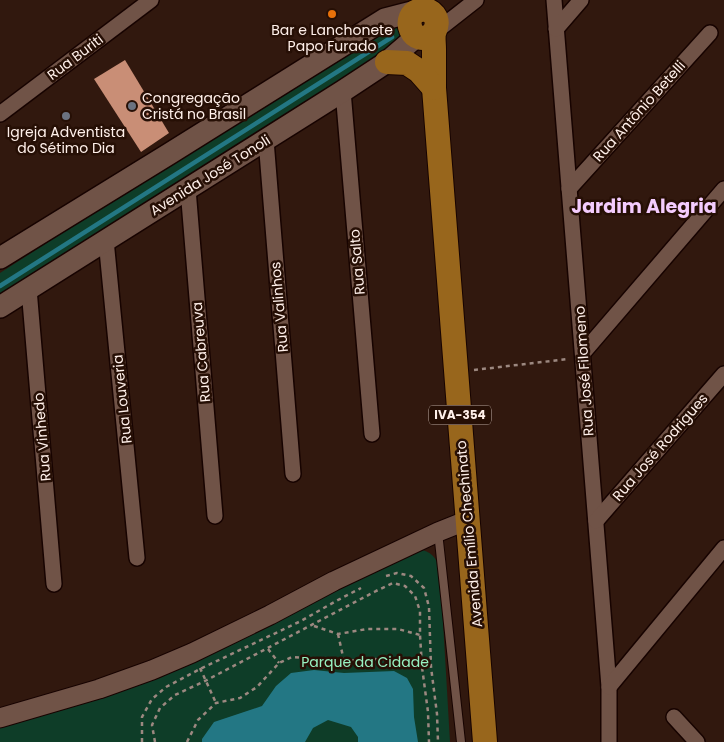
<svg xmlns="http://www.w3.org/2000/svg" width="724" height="742" viewBox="0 0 724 742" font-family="Poppins,sans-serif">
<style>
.green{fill:#0e3d28}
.water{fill:#237784}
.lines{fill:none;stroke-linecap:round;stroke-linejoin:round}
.stream{stroke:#237784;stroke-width:4.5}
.building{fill:#c98e76}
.service-casing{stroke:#170300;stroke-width:10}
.minor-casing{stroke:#170300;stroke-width:18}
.tertiary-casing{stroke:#170300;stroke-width:21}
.secondary-casing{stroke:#170300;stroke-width:24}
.primary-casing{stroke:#170300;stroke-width:26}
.path{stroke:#9c8880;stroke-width:2.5;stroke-dasharray:4 4;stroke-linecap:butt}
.service{stroke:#705347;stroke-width:8}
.minor{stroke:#705347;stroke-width:15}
.tertiary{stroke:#705347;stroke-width:19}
.secondary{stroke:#705347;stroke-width:21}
.primary{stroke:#98661c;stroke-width:24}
.food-dot{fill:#e8710a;stroke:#260f05;stroke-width:2}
.worship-dot{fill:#6b7280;stroke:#260f05;stroke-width:2}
.labels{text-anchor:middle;stroke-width:5;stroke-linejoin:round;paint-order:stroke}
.shield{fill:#260f05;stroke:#beaca5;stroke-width:1}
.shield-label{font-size:12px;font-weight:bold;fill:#fff0ea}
.poi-label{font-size:14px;fill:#fff0ea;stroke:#260f05}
.street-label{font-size:14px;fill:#fff0ea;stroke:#260f05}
.park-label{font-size:14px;fill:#98f2c2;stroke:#260f05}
.district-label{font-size:19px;font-weight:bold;fill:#f4ccfe;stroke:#260f05}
</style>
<rect width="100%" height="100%" fill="#31180e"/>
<!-- green -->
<g class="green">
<path d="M391,28H398L401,38L376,59L0,295V273L138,184L250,117L380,33Z"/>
<path d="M418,549C431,551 437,558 440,570L450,742H0V725L5,722L160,678L412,550Z"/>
</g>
<!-- water -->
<path class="water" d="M314,670L344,673L394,671L407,678L413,689L414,717L418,742H358V737L351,727L328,720L313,728L305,742H202V739L214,722L262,706L276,686L291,673Z"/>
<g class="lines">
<!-- stream -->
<path class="stream" d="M0,286L392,37"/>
</g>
<!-- building -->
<path class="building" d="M125,60L169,133L141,152L94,79Z"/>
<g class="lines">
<defs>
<path id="service" d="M438,532L461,742"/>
<g id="minor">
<path d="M554,0L609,687V742"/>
<path d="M556,29L581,0"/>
<path d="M434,33L476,0"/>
<path d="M343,91L372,434"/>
<path d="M0,114L151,0"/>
<path d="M266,140L293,474"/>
<path d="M188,189L215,516"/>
<path d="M569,189L710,33"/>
<path d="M106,240L137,558"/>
<path d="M29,289L54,584"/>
<path d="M583,353L724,189"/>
<path d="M596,521L724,374"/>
<path d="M609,687L724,548"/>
<path d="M674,717L697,742"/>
</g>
<path id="tertiary" d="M0,718L99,689L152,670L192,653L270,615L334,581L438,532L468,520"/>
<g id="secondary">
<path d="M0,258L169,154L385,19L416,11"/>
<path d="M0,307L343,91L387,62L416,37"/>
</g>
<g id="primary">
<path d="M434,33C412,51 399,14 421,10C426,9 431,11 434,15C439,22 436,27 434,33C433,38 434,44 434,49C434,62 434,75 434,88L485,742"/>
<path d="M387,62L407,63L419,71L434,88"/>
</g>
</defs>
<!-- service casing -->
<use href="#service" class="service-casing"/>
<!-- minor casing -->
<use href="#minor" class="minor-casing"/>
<!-- tertiary casing -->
<use href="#tertiary" class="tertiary-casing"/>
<!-- secondary casing -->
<use href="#secondary" class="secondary-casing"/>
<!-- primary casing -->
<use href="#primary" class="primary-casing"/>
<!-- path -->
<g class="path">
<path d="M474,370L568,359"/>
<path d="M386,576L397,573L411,576L424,588L429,607L431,667L437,714L438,742"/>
<path d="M314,626L338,634L367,629H398L420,635"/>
<path d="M338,634L344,661"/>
<path d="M268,649L279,663"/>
<path d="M200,668L216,703"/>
<path d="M142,742V717L152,699L166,687L200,669L301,621L336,601L361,588"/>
<path d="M155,742L152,725L160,708L175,695L205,681L376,591L393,583L405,586L415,596L420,611V635L422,667L428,712L429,742"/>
<path d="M187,742L198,720L216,703L240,698L257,687L279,663L292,657L344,661L374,659L398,661L422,667"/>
</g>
<!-- service -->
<use href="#service" class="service"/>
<!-- minor -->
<use href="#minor" class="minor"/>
<!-- tertiary -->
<use href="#tertiary" class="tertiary"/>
<!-- secondary -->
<use href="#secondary" class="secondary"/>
<!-- primary -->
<use href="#primary" class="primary"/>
</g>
<!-- markers -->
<circle class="food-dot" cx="332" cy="14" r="5"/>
<g class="worship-dot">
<circle cx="132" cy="106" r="5"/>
<circle cx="66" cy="116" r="5"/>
</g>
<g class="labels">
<!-- shield labels -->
<rect class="shield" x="429" y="405.5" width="62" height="19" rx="4"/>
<g class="shield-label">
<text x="460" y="419">IVA-354</text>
</g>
<!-- poi labels -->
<g class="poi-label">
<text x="332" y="35">Bar e Lanchonete<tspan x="332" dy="16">Papo Furado</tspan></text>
<text x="142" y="103" text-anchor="start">Congregação<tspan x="142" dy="16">Cristá no Brasil</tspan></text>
<text x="66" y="137">Igreja Adventista<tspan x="66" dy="16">do Sétimo Dia</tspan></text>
</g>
<!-- street labels -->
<g class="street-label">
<text transform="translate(75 57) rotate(-37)" y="5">Rua Buriti</text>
<text transform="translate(639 111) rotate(-48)" y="5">Rua Antônio Betelli</text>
<text transform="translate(210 175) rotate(-32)" y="5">Avenida José Tonoli</text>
<text transform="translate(357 262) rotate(-95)" y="5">Rua Salto</text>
<text transform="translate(279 307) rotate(-95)" y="5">Rua Valinhos</text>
<text transform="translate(201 352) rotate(-95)" y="5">Rua Cabreuva</text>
<text transform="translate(584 371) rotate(-94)" y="5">Rua José Filomeno</text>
<text transform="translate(122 399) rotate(-96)" y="5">Rua Louveria</text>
<text transform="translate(42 437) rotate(-95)" y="5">Rua Vinhedo</text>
<text transform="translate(660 447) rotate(-49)" y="5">Rua José Rodrigues</text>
<text transform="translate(469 534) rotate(-95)" y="5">Avenida Emílio Chechinato</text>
</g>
<!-- park labels -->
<g class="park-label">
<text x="365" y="667">Parque da Cidade</text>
</g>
<!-- district labels -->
<g class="district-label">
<text x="644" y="213">Jardim Alegria</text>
</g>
</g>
</svg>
